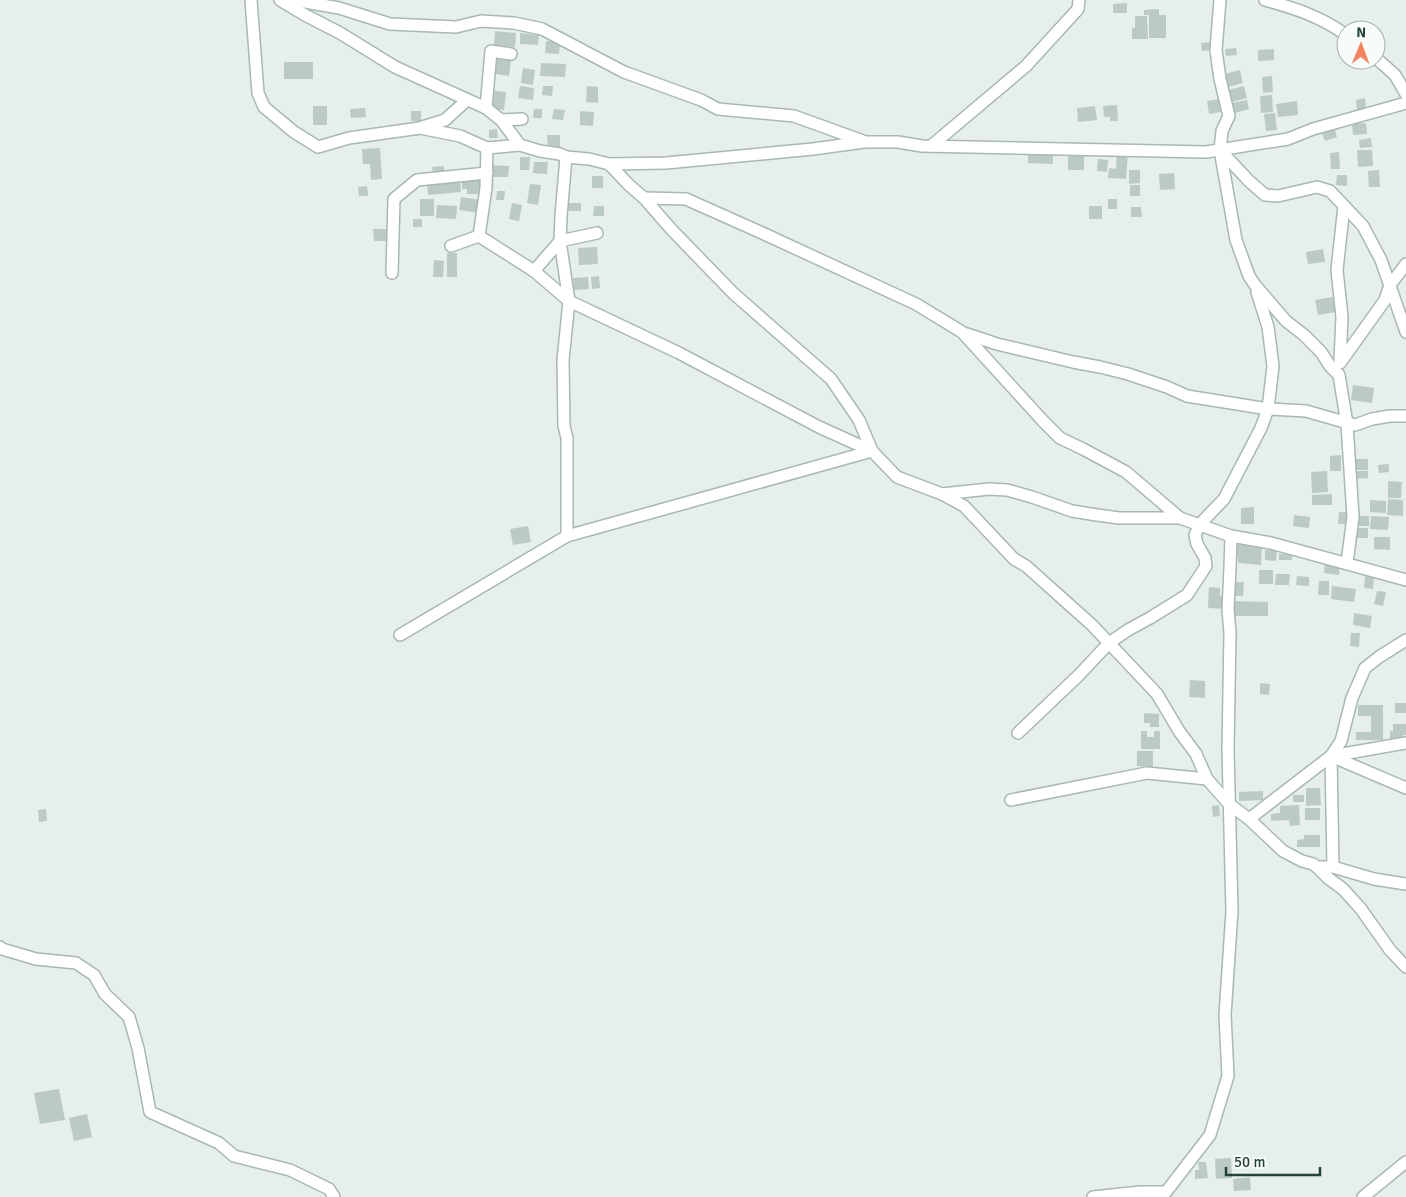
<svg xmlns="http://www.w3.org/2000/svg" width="1406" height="1197" viewBox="0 0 1406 1197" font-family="Signika,sans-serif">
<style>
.building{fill:#bbcac4}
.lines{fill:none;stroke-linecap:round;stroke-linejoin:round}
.street-casing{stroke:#a8b8b2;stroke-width:14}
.street{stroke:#fff;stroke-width:11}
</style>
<rect width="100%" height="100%" fill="#e6efeb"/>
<!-- building -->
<g class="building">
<path d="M1127,3V13H1113V4Z"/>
<path d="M1159,9V15H1166V38H1149V15H1144V10Z"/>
<path d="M1135,16H1147L1148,39H1132V28H1135Z"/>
<path d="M495,31L516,33L515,47L494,45Z"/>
<path d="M520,33L539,35L538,45L520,44Z"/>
<path d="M546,41L560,42L559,54L545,53Z"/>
<path d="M1212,42V50L1202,51L1201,43Z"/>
<path d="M1236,48L1237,55L1226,56L1225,49Z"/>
<path d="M1274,49V60L1258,61V50Z"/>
<path d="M496,59L511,60L509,76L495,74Z"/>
<rect x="284" y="62" width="29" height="17"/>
<path d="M541,63L566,64L565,77L540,76Z"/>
<path d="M523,68L535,70L533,85L521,83Z"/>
<path d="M1240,70L1243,83L1228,87L1225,74Z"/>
<path d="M1272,76L1273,92L1263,93L1262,77Z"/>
<path d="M520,86L534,88L533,100L518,98Z"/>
<path d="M543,86H553L552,96L542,95Z"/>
<path d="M587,86L598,87V103L586,102Z"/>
<path d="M1244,86L1247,98L1232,102L1228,90Z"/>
<path d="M494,91L506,92L504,110L493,109Z"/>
<path d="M1272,95L1273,112L1261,113L1260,96Z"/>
<path d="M1365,98L1366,110L1357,112L1356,100Z"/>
<path d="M1219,99L1221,112L1209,114L1207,101Z"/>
<path d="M1247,100L1249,109L1235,113L1232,103Z"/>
<path d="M1297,101L1298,115L1278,117L1276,104Z"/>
<path d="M1117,105L1118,121H1110V117H1104L1103,106Z"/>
<rect x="313" y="106" width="14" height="19"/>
<path d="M1095,106L1097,120L1078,122L1077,108Z"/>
<path d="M365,108L366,117L351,118L350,109Z"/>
<path d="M534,109H542V118H533Z"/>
<path d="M554,109L565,110L563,120L552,119Z"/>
<rect x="411" y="111" width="10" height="10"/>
<path d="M580,111L594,112L593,126L580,125Z"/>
<path d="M1275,113L1277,130L1266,131L1264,114Z"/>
<path d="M1366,123L1367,134L1353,135L1352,124Z"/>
<path d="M1334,127L1337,137L1325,141L1321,131Z"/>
<path d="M497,129L498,138H489V130Z"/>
<path d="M547,135H560V148H548Z"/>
<path d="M1371,138L1372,147L1360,148L1359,140Z"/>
<path d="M380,148L382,179L371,180L370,164H363L362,149Z"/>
<path d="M1357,150H1372L1373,166L1358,167Z"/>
<path d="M1028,152L1053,153V164L1028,163Z"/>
<path d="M1117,152L1128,153L1126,179L1108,178L1109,168L1116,169Z"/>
<path d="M1339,152L1340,169H1331L1330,153Z"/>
<rect x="1068" y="153" width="16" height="17"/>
<path d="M520,157H530L529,170H520Z"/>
<path d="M1098,159L1108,160L1107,172L1097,171Z"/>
<path d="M534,162H548L547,174L533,173Z"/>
<path d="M490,165L509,166L508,177H490Z"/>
<path d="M444,166L445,174L433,175L432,167Z"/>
<path d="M1129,170H1140V183L1129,184Z"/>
<path d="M1379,170L1380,187H1369L1368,171Z"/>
<path d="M1174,173L1175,189L1160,190L1159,174Z"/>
<path d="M1337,175H1347V186L1336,185Z"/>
<rect x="592" y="176" width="11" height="12"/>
<path d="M462,179H484V194H467V189H462Z"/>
<path d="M460,180L461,192L428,195L427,183Z"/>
<path d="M530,184L541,185L538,205L527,203Z"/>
<rect x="1130" y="185" width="10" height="11"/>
<path d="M367,186L368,196H359L358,187Z"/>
<path d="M497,191H505L504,200H496Z"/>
<path d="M461,197L481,200L479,213L459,210Z"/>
<rect x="420" y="199" width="14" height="17"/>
<rect x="1108" y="199" width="9" height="10"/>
<path d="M512,203L522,205L519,221L509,219Z"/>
<rect x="568" y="203" width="13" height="8"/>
<path d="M437,205L457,206L456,219L436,218Z"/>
<path d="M594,206H604V216H593Z"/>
<rect x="1089" y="206" width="13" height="13"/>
<path d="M1131,207H1141L1142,217H1131Z"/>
<rect x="413" y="219" width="9" height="8"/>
<path d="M373,229H390L391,241H374Z"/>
<path d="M597,247L598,264L579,265L578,248Z"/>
<path d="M1323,249L1325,262L1308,264L1306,252Z"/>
<rect x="447" y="253" width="10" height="24"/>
<path d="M434,260L444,261L443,277H433Z"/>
<path d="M599,276L600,288L592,289L591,277Z"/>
<path d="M588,277L589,289L574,290L573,278Z"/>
<path d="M1333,297L1336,312L1318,315L1315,300Z"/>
<path d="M1353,385L1374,388L1372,403L1351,400Z"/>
<path d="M1341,455V471H1330V456Z"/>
<rect x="1352" y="459" width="16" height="11"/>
<path d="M1389,464V472L1379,473L1378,465Z"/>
<path d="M1327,471L1328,492L1312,493L1311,472Z"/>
<path d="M1353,471H1368V478L1353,479Z"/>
<path d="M1388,481L1402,482L1401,498H1388Z"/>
<path d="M1332,494V505H1312V495Z"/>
<path d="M1388,499L1403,500V516L1387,515Z"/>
<path d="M1370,500L1386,501V513L1370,512Z"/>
<path d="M1254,507V524H1241V508Z"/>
<path d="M1339,512H1348L1347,524H1338Z"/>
<path d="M1294,515L1310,517L1309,528L1293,526Z"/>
<rect x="1356" y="516" width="13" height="10"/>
<path d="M1371,516L1389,517L1388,530L1370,529Z"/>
<path d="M528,526L531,542L513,545L510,529Z"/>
<rect x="1355" y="528" width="13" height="10"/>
<path d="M1374,537H1390V550L1374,549Z"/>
<path d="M1235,543L1262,547L1261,565L1238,563V558H1234Z"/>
<path d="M1265,550H1277L1276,561L1265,560Z"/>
<rect x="1279" y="554" width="13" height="6"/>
<path d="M1325,562L1340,563L1339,575L1324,573Z"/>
<rect x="1259" y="570" width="14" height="14"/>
<path d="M1276,574H1290L1289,585H1275Z"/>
<path d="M1297,576L1309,577V586L1296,585Z"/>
<path d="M1365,576L1374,577L1373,589L1364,588Z"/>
<path d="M1319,581H1329V595H1318Z"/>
<path d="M1235,582H1244L1243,596H1234Z"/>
<path d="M1332,586L1356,589L1354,602L1331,599Z"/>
<path d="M1209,587L1220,588V596H1224V609L1208,608Z"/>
<path d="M1377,591L1386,592L1383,606L1374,604Z"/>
<path d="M1232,601L1268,602V616H1232Z"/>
<path d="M1354,613L1372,616L1370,628L1353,625Z"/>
<path d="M1351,633H1360L1359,647L1350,646Z"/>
<path d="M1190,680L1205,681V698L1189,697Z"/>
<path d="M1260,683L1270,684L1269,695L1260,694Z"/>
<rect x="1395" y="703" width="11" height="10"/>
<path d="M1358,705H1383V740H1356V732H1371V716H1358Z"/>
<path d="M1144,713L1159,714V727H1150V723H1144Z"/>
<path d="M1393,724H1406V735H1403V738L1390,739V731H1393Z"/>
<path d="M1141,731H1147V737H1154V731H1160V749H1141Z"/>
<path d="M1137,751H1153V767L1137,766Z"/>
<path d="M1306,788H1320L1321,805L1306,806Z"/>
<path d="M1263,791V800L1239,801V792Z"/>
<rect x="1293" y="795" width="11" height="7"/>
<path d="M1219,805L1220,816L1213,817L1212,806Z"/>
<path d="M1299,805L1300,825L1290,826L1289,820L1271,821V814L1280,813V806Z"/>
<rect x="1305" y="808" width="15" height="12"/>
<path d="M46,809L47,821L39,822L38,810Z"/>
<path d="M1304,835H1320V847H1297V840L1304,839Z"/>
<path d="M59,1089L65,1120L40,1124L34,1093Z"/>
<path d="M87,1114L92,1137L74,1141L69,1118Z"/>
<path d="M1231,1158L1232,1178L1216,1179L1215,1159Z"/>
<path d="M1198,1162H1206L1208,1178L1195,1179V1170H1199Z"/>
<path d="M1250,1177L1251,1190L1234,1191L1233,1179Z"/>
</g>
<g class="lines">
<defs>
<g id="street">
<path d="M251,0L258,93L264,107L294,132L318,147L349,138L420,128L460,136L487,148L520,145"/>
<path d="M280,0L305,15L340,33L395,67L486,108L501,120L520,145L540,151L560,154L566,157L589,159L609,164L666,163L813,149L864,142H898L922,146L1206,152L1288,139L1313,129L1406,103"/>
<path d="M294,0L339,8L390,24L456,27L481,21L514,23L542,29L624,72L701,100L718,109L794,116L863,141"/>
<path d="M1220,0L1216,50L1220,79L1229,116L1222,131L1220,150L1236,240L1249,276L1255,285L1286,321L1304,335L1321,352L1330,366L1339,375L1347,424L1353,517L1347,563"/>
<path d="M1265,0C1294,8 1322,17 1346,35"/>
<path d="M1376,58L1395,75L1406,94"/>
<path d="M486,108L491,51L511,54"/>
<path d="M501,120L522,119"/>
<path d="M422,127L445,120L467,100"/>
<path d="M931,146L1026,66L1078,9L1079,0"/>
<path d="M1220,150L1249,181L1265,195L1278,196L1317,187L1330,191L1363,226L1381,260L1406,332"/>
<path d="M566,157L561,216L560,241L569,301L563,360L564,426L567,438V536"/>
<path d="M609,164L629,185L644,198L671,229L733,293L831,379L859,420L872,451L897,477L942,494L964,506L1014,559L1026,566L1092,625L1157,694L1179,731L1196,754L1207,779L1229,804L1249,819L1283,851L1302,861L1313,864L1317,867H1333L1374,879L1406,884"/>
<path d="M644,198L686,199L760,232L916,304L962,332L1043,421L1060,438L1083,449L1126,472L1180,518"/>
<path d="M479,236L534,271L560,241L597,233"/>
<path d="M451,246L479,236L486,188L487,148"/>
<path d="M534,271L569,301L679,353L819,427L872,451"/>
<path d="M392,273L394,199L417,180L487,173"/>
<path d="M967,334L997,344L1073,362L1100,367L1128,374L1167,387L1187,396L1268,409L1306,411L1355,425L1372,419L1390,416H1406"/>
<path d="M1340,361L1342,317L1337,270L1344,206"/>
<path d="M1340,363L1385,300L1390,285L1406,264"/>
<path d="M942,494L989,489L1007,490L1032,497L1072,511L1097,515L1119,518H1180L1231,536L1271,543L1406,580"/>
<path d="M400,635L567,536L872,451"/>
<path d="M1018,733L1079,675L1109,643L1128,630L1150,618L1187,595L1206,566L1205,558L1197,544L1195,535L1200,524L1224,499L1261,428L1268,409L1273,366L1268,327L1257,292"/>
<path d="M1331,756L1406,788"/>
<path d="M1011,800L1147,773L1207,779"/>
<path d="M1249,819L1331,756L1341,741L1352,698L1365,668L1379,657L1406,640"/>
<path d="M1317,867L1328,878L1343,889L1361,909L1390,950L1406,967"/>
<path d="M1333,867L1331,756L1406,743"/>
<path d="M0,947L2,949L36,959L76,963L94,975L105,994L129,1017L138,1048L150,1112L219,1143L234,1156L290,1170L329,1189L334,1197"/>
<path d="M1093,1197L1140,1192H1166L1210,1135L1228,1076L1225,1015L1232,911L1228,749L1230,633L1228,609L1230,568L1231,536"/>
<path d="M1363,1197L1406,1162"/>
</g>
</defs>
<!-- street casing -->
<use href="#street" class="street-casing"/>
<!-- street -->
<use href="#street" class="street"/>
</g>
<!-- north arrow -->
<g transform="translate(1361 45) rotate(1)"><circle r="24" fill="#f7fbf9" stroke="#a3b1ad"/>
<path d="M0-4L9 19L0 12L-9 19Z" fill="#f4845f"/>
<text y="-8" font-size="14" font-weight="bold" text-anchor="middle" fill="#24423a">N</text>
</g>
<!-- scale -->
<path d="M1226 1167v8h94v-8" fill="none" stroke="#24423a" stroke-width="2.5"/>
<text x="1234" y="1167" font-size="15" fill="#24423a" stroke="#f7fbf9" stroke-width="4" paint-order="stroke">50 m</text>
</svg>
